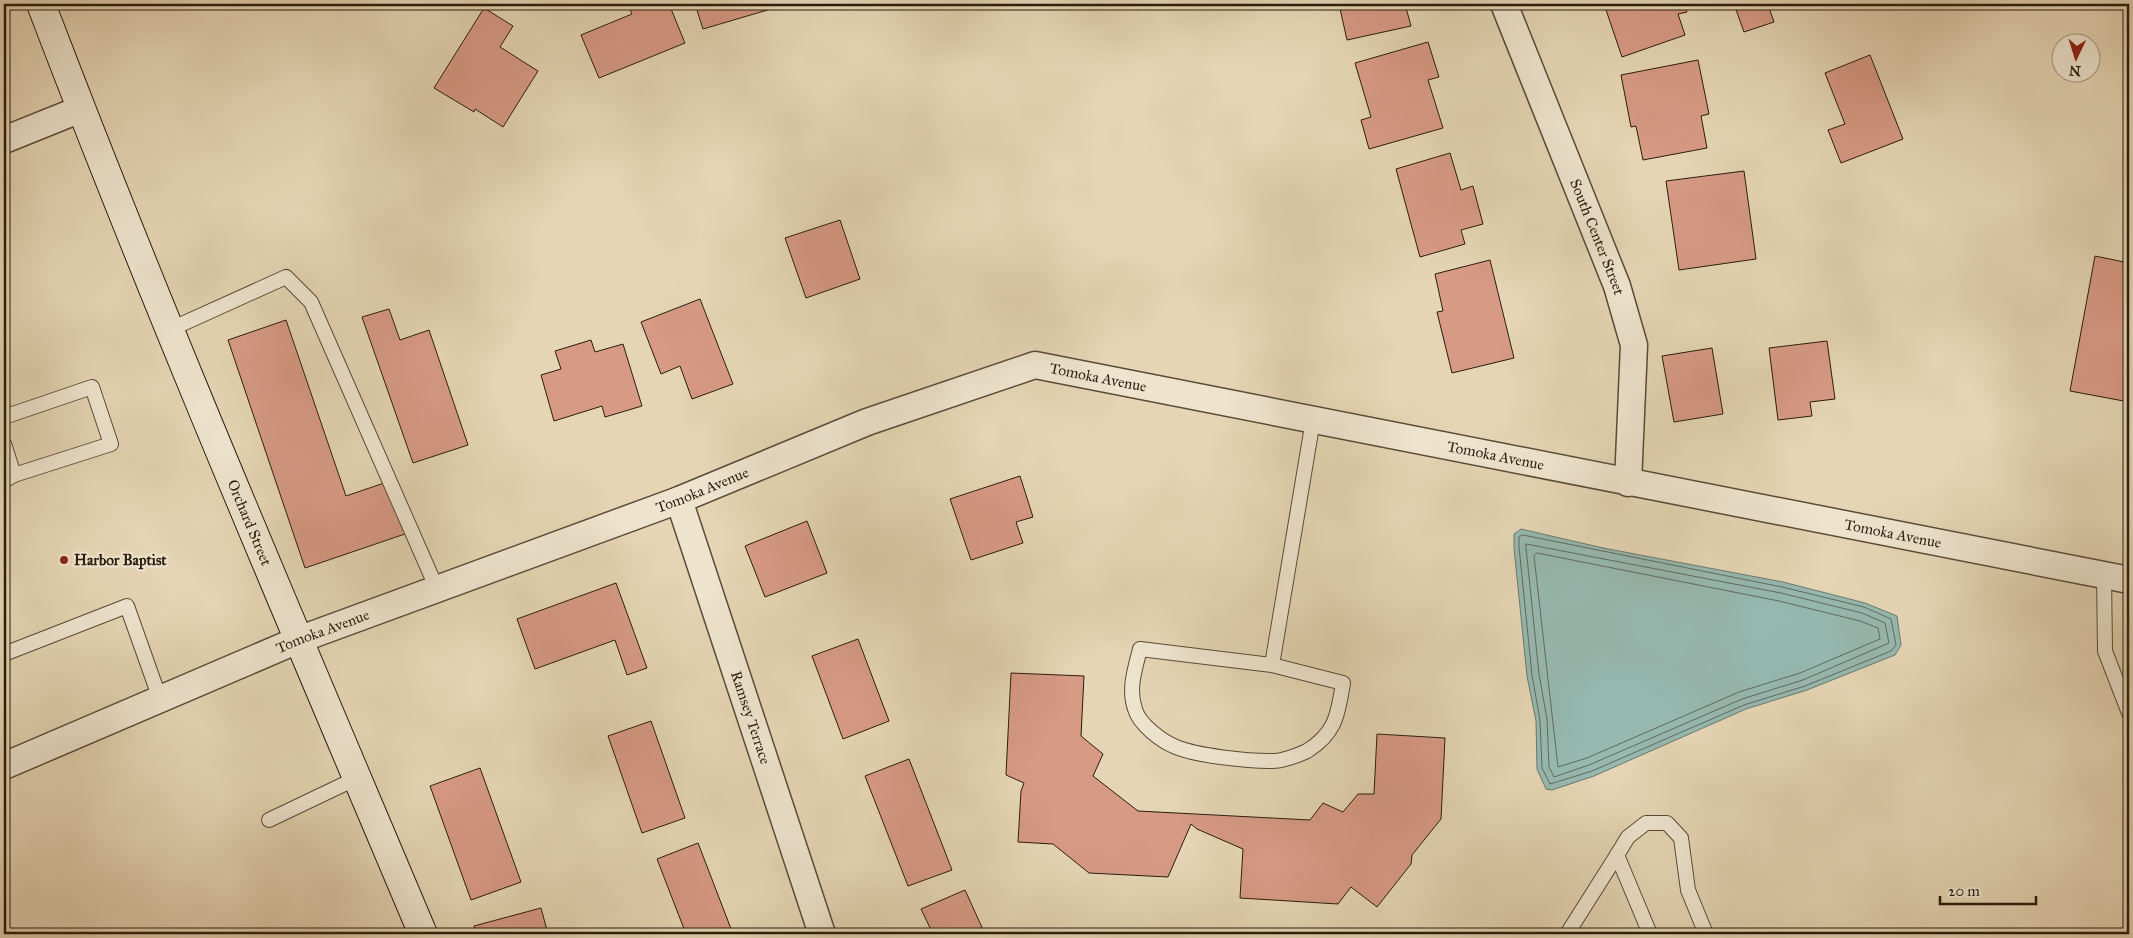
<svg xmlns="http://www.w3.org/2000/svg" width="2133" height="938" viewBox="0 0 2133 938" font-family="'IM FELL Great Primer',serif">
<style>
.water{fill:#96b8af;stroke:#6a7a6f}
.lines{fill:none;stroke-linecap:round;stroke-linejoin:round}
.shore{stroke:#606a5e;stroke-width:1}
.building{fill:#d79a85;stroke:#291d0e}
.lane-casing{stroke:#584b38;stroke-width:16}
.street-casing{stroke:#584b38;stroke-width:29}
.secondary-casing{stroke:#291d0e;stroke-width:30}
.lane{stroke:#eee4ce;stroke-width:14}
.street{stroke:#eee4ce;stroke-width:26}
.secondary{stroke:#eee4ce;stroke-width:28}
.poi-dot{fill:#8f2418;stroke:#eee4ce;stroke-width:2}
.labels{text-anchor:middle;stroke-width:4.5;stroke-linejoin:round;paint-order:stroke}
.street-label{font-size:15px;fill:#291d0e;stroke:#eee4ce}
.poi-label{font-size:15px;font-weight:bold;fill:#291d0e;stroke:#eee4ce;text-anchor:start}
</style>
<rect width="100%" height="100%" fill="#e5d5b4"/>
<filter id="stains"><feTurbulence type="fractalNoise" baseFrequency=".004" numOctaves="4"/><feColorMatrix values="0 0 0 0 .2 0 0 0 0 .09 0 0 0 0 .02 0 0 0 .5 -.17"/></filter>
<radialGradient id="worn" r=".72"><stop offset=".6" stop-color="#630" stop-opacity="0"/><stop offset="1" stop-color="#630" stop-opacity=".3"/></radialGradient>
<!-- water -->
<path class="water" d="M1521,529L1603,548L1783,582L1865,603L1897,616L1901,645L1895,655L1807,690L1746,709L1594,776L1552,790L1546,789L1537,769L1536,721L1527,676L1514,548V534Z"/>
<g class="lines">
<!-- shore -->
<g class="shore">
<path d="M1523,535L1782,587L1864,607L1891,619L1896,645L1891,651L1805,686L1744,705L1592,771L1550,784L1542,768L1540,720L1532,675L1519,547V537Z"/>
<path d="M1526,544L1781,593L1862,613L1885,623L1889,643L1803,680L1742,699L1589,765L1554,777L1549,767L1547,719L1539,674Z"/>
<path d="M1537,553L1779,601L1860,621L1878,628L1880,639L1800,673L1739,692L1587,758L1558,767L1534,556Z"/>
</g>
</g>
<!-- building -->
<g class="building">
<path d="M632,4H669L685,43L599,78L581,35L632,14L628,5Z"/>
<path d="M695,4H788L703,29Z"/>
<path d="M1339,4H1405L1411,26L1347,40Z"/>
<path d="M1604,4H1684L1687,12L1678,14L1685,35L1622,57Z"/>
<path d="M1734,4H1772L1768,5L1774,22L1744,32Z"/>
<path d="M484,8L513,26L500,47L538,71L503,127L475,109L474,112L434,88Z"/>
<path d="M1428,42L1439,77L1428,80L1443,128L1369,149L1361,120L1371,117L1355,63Z"/>
<path d="M1870,55L1903,139L1841,163L1828,130L1845,124L1825,73Z"/>
<path d="M1698,60L1709,114L1701,116L1707,148L1643,160L1636,126L1631,127L1621,75Z"/>
<path d="M1450,153L1461,190L1473,186L1483,224L1461,230L1465,244L1420,257L1396,169Z"/>
<path d="M1744,171L1756,259L1679,270L1666,181Z"/>
<path d="M840,220L860,279L806,298L785,238Z"/>
<path d="M2095,256L2129,263V402L2070,391Z"/>
<path d="M1490,260L1514,358L1452,373L1437,312L1443,311L1435,274Z"/>
<path d="M700,299L733,384L692,399L680,366L661,374L641,322Z"/>
<path d="M389,309L400,340L429,330L468,445L413,463L362,317Z"/>
<path d="M286,320L346,496L387,482L405,534L305,568L228,340Z"/>
<path d="M591,340L595,352L623,344L642,406L605,417L602,406L554,421L541,375L561,369L555,351Z"/>
<path d="M1827,341L1835,399L1810,402L1812,416L1778,420L1769,348Z"/>
<path d="M1712,348L1723,414L1674,422L1662,356Z"/>
<path d="M1020,476L1033,517L1016,522L1023,543L971,560L950,499Z"/>
<path d="M807,521L827,573L765,597L745,546Z"/>
<path d="M616,583L647,668L627,675L615,640L535,669L517,619Z"/>
<path d="M858,639L889,721L843,739L812,656Z"/>
<path d="M1011,673L1084,676L1081,736L1103,754L1093,776L1138,811L1310,820L1323,803L1343,812L1358,794H1374L1377,734L1445,738L1441,819L1412,855L1411,864L1377,907L1351,887L1338,904L1240,898L1243,849L1197,829L1191,824L1168,877L1089,873L1053,844L1018,842L1021,791L1024,783L1006,775Z"/>
<path d="M651,721L685,818L642,833L608,736Z"/>
<path d="M909,759L952,870L908,886L865,776Z"/>
<path d="M480,768L521,882L471,900L430,786Z"/>
<path d="M698,843L733,934H686L657,859Z"/>
<path d="M965,890L985,934H933L921,909Z"/>
<path d="M541,908L548,934H476L474,926Z"/>
</g>
<g class="lines">
<defs>
<g id="lane">
<path d="M171,329L286,277L311,302L437,589"/>
<path d="M4,417L92,387L111,444L14,475L4,481"/>
<path d="M4,444L14,475"/>
<path d="M2104,575L2105,651L2129,713"/>
<path d="M4,654L127,606L160,699"/>
<path d="M1272,665L1140,649C1135,669 1128,689 1135,709C1139,724 1161,741 1176,747C1198,756 1247,761 1270,761C1280,762 1299,755 1307,751C1336,733 1338,714 1343,683L1272,665L1313,420"/>
<path d="M269,820L357,778"/>
<path d="M1567,934L1617,855"/>
<path d="M1650,934L1617,855L1628,837L1646,823H1667L1681,838L1688,890L1706,934"/>
</g>
<g id="street">
<path id="s1" d="M1504,4L1617,286L1634,345L1628,483"/>
<path d="M4,140L81,109"/>
<path id="s2" d="M679,500L822,934"/>
<path id="s3" d="M4,766L298,640L679,500L867,422L1035,365L2129,580"/>
</g>
<g id="secondary">
<path id="s4" d="M41,4C160,317 293,626 423,934"/>
</g>
</defs>
<!-- lane casing -->
<use href="#lane" class="lane-casing"/>
<!-- street casing -->
<use href="#street" class="street-casing"/>
<!-- secondary casing -->
<use href="#secondary" class="secondary-casing"/>
<!-- lane -->
<use href="#lane" class="lane"/>
<!-- street -->
<use href="#street" class="street"/>
<!-- secondary -->
<use href="#secondary" class="secondary"/>
</g>
<!-- markers -->
<circle class="poi-dot" cx="64" cy="560" r="5"/>
<g class="labels">
<!-- street labels -->
<g class="street-label">
<text dy="5" stroke="none"><textPath href="#s1" startOffset="251">South Center Street</textPath></text>
<text dy="5" stroke="none"><textPath href="#s3" startOffset="1171">Tomoka Avenue</textPath></text>
<text dy="5" stroke="none"><textPath href="#s3" startOffset="1576">Tomoka Avenue</textPath></text>
<text dy="5" stroke="none"><textPath href="#s3" startOffset="751">Tomoka Avenue</textPath></text>
<text dy="5" stroke="none"><textPath href="#s4" startOffset="559">Orchard Street</textPath></text>
<text dy="5" stroke="none"><textPath href="#s3" startOffset="1981">Tomoka Avenue</textPath></text>
<text dy="5" stroke="none"><textPath href="#s3" startOffset="346">Tomoka Avenue</textPath></text>
<text dy="5" stroke="none"><textPath href="#s2" startOffset="229">Ramsey Terrace</textPath></text>
</g>
<!-- poi labels -->
<g class="poi-label">
<text x="74" y="565">Harbor Baptist</text>
</g>
</g>
<!-- margin -->
<rect width="2133" height="938" fill="none" stroke="#e5d5b4" stroke-width="20"/>
<rect x="5" y="5" width="2123" height="928" fill="none" stroke="#291d0e" stroke-width="2.5"/>
<rect x="10" y="10" width="2113" height="918" fill="none" stroke="#291d0e"/>
<!-- north arrow -->
<g transform="translate(2076 58) rotate(184)"><circle r="24" fill="#eee4ce" stroke="#9f9481"/>
<path d="M0-4L9 19L0 12L-9 19Z" fill="#8f2418"/>
<text y="-8" font-size="14" font-weight="bold" text-anchor="middle" fill="#291d0e">N</text>
</g>
<!-- scale -->
<path d="M1940 896v8h96v-8" fill="none" stroke="#291d0e" stroke-width="2.5"/>
<text x="1948" y="896" font-size="15" fill="#291d0e" stroke="#eee4ce" stroke-width="4" paint-order="stroke">20 m</text>
<rect width="100%" height="100%" filter="url(#stains)"/>
<rect width="100%" height="100%" fill="url(#worn)"/>
</svg>
